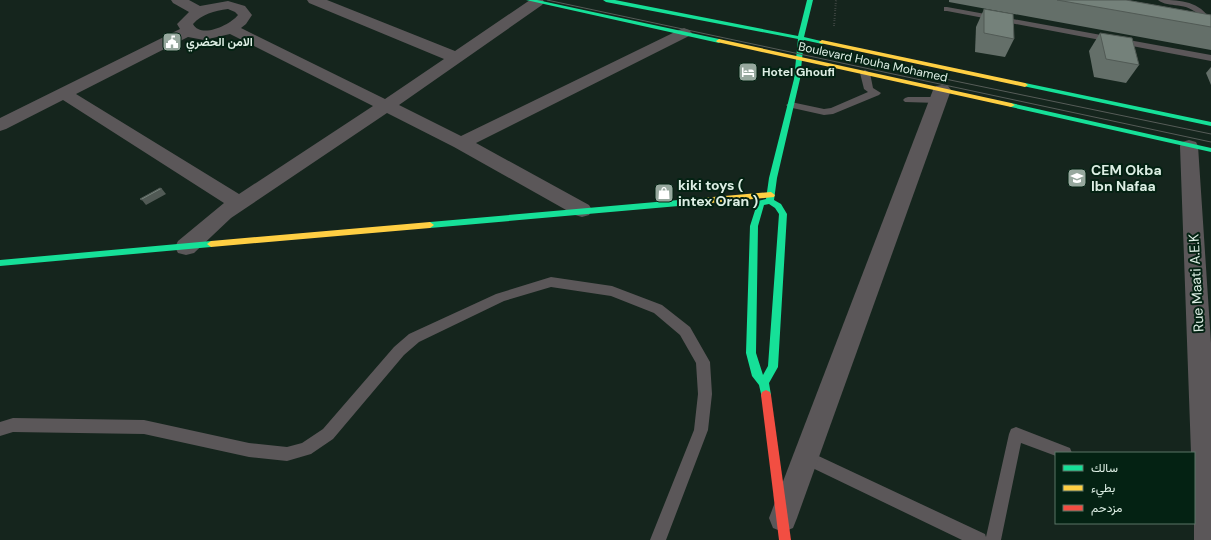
<svg xmlns="http://www.w3.org/2000/svg" width="1211" height="540" viewBox="0 0 1211 540" font-family="'DM Sans',Vazirmatn,sans-serif">
<style>
.lines{fill:none;stroke-linecap:round;stroke-linejoin:round}
.path{stroke:#606160;stroke-width:2;stroke-dasharray:0.5 2;stroke-linecap:butt}
.lane{fill:#5b5759;fill-rule:evenodd}
.street{fill:#5b5759;fill-rule:evenodd}
.fast{fill:#16e098;fill-rule:evenodd}
.slow{fill:#ffcf43;fill-rule:evenodd}
.jam{fill:#f24e42;fill-rule:evenodd}
.tram{stroke:#565c58;stroke-width:1}
.wall{fill:#646f69}
.shaded-wall{fill:#515a55}
.building{fill:#74817a;stroke:#515a55}
.labels{text-anchor:middle;stroke-width:4;stroke-linejoin:round;paint-order:stroke}
.far-poi-label{font-size:12px;font-weight:bold;fill:#ddeee4;stroke:#042213;text-anchor:start}
.far-street-label{font-size:12px;fill:#ddeee4;stroke:#042213}
.poi-label{font-size:14px;font-weight:bold;fill:#ddeee4;stroke:#042213;text-anchor:start}
.street-label{font-size:14px;fill:#ddeee4;stroke:#042213}
</style>
<rect width="100%" height="100%" fill="#15251d"/>
<g class="lines">
<!-- path -->
<path class="path" d="M834,26L836,0"/>
<!-- lane -->
<g class="lane">
<path d="M1158,0C1178,0 1196,0 1209,17C1206,22 1200,26 1194,25L1193,23L1201,17C1186,0 1169,9 1158,0Z"/>
<path d="M944,7H947L1211,55V61L947,11H944Z"/>
<path d="M865,70L870,73L873,88L881,93L879,95L833,114L824,115L788,107L786,105L791,102L824,109L831,108L868,92L864,89L860,73Z"/>
<path d="M908,97H938L943,100L938,103L905,102L903,100L905,98Z"/>
<path d="M551,277L612,286L662,305L690,327L710,362L712,394L708,430L666,540H650L694,430L698,394L696,363L680,335L654,313L611,296L551,287L504,301L419,342L404,355L333,439L311,454L287,461L249,457L144,434L13,432L0,436V422L13,418L144,420L249,443L287,447L302,443L323,429L394,347L409,334L496,294Z"/>
<path d="M1016,427L1070,448L1072,453H1056V456L1021,443L1001,540H962L800,462L798,457L800,452L805,450L810,452L985,534L986,537L1009,434L1011,429Z"/>
</g>
<!-- street -->
<g class="street">
<path d="M171,0H189L200,6L228,1L245,6L252,15L246,24L241,28L385,99L444,59L309,3L307,0H327L455,51L530,0H543L544,2L542,5L399,105L461,136L679,30L684,28L689,30L692,33L689,36L476,143L589,205L592,210L589,215L582,217L575,215L454,147L387,113L231,218L194,253L186,255L178,253L175,247L178,241L224,203L63,100L6,129L0,131V118L180,29L177,24L189,12L173,3ZM228,9L235,12L238,15C230,25 201,39 193,24C202,14 214,11 228,9ZM230,34L373,106L239,194L76,94L188,37L204,40Z"/>
<path d="M942,85L948,86L951,90L797,518L793,528L783,532L773,528L769,518L933,90L936,86Z"/>
<path d="M1189,140L1196,142L1198,146L1211,343V540H1194V453H1191L1180,146L1182,142Z"/>
</g>
<!-- fast -->
<g class="fast">
<path d="M526,0H537L719,39L722,41L719,43Z"/>
<path d="M603,0H615L798,36L807,0H813L804,37L825,42L822,44L804,40L800,79L777,178L774,200L781,204L787,214L778,367L769,383L771,395L770,398L766,400L762,398L759,385L752,376L746,353L750,226L758,201L766,199L769,178L794,79L798,39L606,2ZM769,204L775,208L779,214L768,366L763,375L756,353L758,226L764,205Z"/>
<path d="M1025,83L1211,122V126L1023,86V84Z"/>
<path d="M1008,103H1011L1211,148V152L1011,107L1007,105Z"/>
<path d="M690,199L694,202L690,205L430,228L426,225L430,222Z"/>
<path d="M211,241L215,244L211,247L0,266V260Z"/>
</g>
<!-- slow -->
<g class="slow">
<path d="M719,39L1011,103L1015,105L1011,107L717,42L716,41Z"/>
<path d="M822,40L1025,83L1028,85L1025,87L820,43L819,42Z"/>
<path d="M771,192L775,195L774,197L690,205L686,202L690,199Z"/>
<path d="M430,222L434,225L430,228L211,247L207,244L211,241Z"/>
</g>
<!-- jam -->
<path class="jam" d="M766,390L770,392L771,395L791,540H779L761,395L762,392Z"/>
<!-- tram -->
<g class="tram">
<path d="M547,0L1211,142"/>
<path d="M921,74L1211,134"/>
</g>
</g>
<!-- wall -->
<g class="wall">
<path d="M949,0H1126L1211,15V50L949,2Z"/>
<path d="M984,9L1014,39L1005,57L975,52L976,27Z"/>
<path d="M1100,33L1139,65L1126,83L1094,77L1089,51Z"/>
<path d="M1211,67V85L1206,73Z"/>
</g>
<!-- shaded-wall -->
<path class="shaded-wall" d="M162,189L166,194L146,205L142,200Z"/>
<!-- building -->
<g class="building">
<path d="M1057,0H1126L1211,15V27Z"/>
<path d="M984,9L1013,14L1014,39L984,33Z"/>
<path d="M1100,33L1132,38L1139,65L1106,59Z"/>
<path d="M160,188L162,189L142,200L140,199Z"/>
</g>
<!-- icons -->
<defs>
<symbol id="civic-square" viewBox="-11 -11 22 22"><rect x="-9" y="-9" width="18" height="18" rx="4" fill="#97a89e" stroke="#042213"/><path d="M-.6-6.5H3V-4.5H.6V-3L4-1V1h2V6H-6V1h2V-1L-.6-3ZM-1.2 2.5V6h2.4V2.5Z" fill="#fff"/></symbol>
<symbol id="hotel-square" viewBox="-11 -11 22 22"><rect x="-9" y="-9" width="18" height="18" rx="4" fill="#97a89e" stroke="#042213"/><path d="M-6-4.5h1.5V1H6V5H4.5V3h-9V5H-6ZM-4 0a1.8 1.8 0 1 1 3.6 0ZM.5 0V-2.5h3Q6-2.5 6 0Z" fill="#fff"/></symbol>
<symbol id="school-square" viewBox="-11 -11 22 22"><rect x="-9" y="-9" width="18" height="18" rx="4" fill="#97a89e" stroke="#042213"/><path d="M0-5L7-2L0 1L-7-2ZM-4 1L0 2.5L4 1V4Q0 6-4 4Z" fill="#fff"/></symbol>
<symbol id="shop-square" viewBox="-11 -11 22 22"><rect x="-9" y="-9" width="18" height="18" rx="4" fill="#97a89e" stroke="#042213"/><path d="M-5-2.5h2.3a2.7 3.5 0 0 1 5.4 0H5L5.5 6h-11ZM-1.5-2.5h3a1.5 2.3 0 0 0-3 0Z" fill="#fff"/></symbol>
</defs>
<g fill-rule="evenodd">
<use href="#civic-square" x="161" y="31" width="22" height="22"/>
<use href="#hotel-square" x="737" y="61" width="22" height="22"/>
<use href="#school-square" x="1066" y="167" width="22" height="22"/>
<use href="#shop-square" x="653" y="182" width="22" height="22"/>
</g>
<g class="labels">
<!-- far-poi labels -->
<g class="far-poi-label">
<text x="186" y="46">الامن الحضري</text>
<text x="762" y="76">Hotel Ghoufi</text>
</g>
<!-- far-street labels -->
<g class="far-street-label">
<text transform="translate(873 62) rotate(12)" y="4">Boulevard Houha Mohamed</text>
</g>
<!-- poi labels -->
<g class="poi-label">
<text x="1091" y="175">CEM Okba<tspan x="1091" dy="16">Ibn Nafaa</tspan></text>
<text x="678" y="190">kiki toys (<tspan x="678" dy="16">intex Oran )</tspan></text>
</g>
<!-- street labels -->
<g class="street-label">
<text transform="translate(1196 283) rotate(-93)" y="5">Rue Maati A.E.K</text>
</g>
</g>
<!-- legend -->
<rect x="1055" y="452" width="140" height="72" fill="#042213" stroke="#5b7467"/>
<rect x="1063" y="465" width="20" height="6" fill="#16e098" stroke="#5b7467"/>
<text x="1091" y="472" font-size="12" fill="#ddeee4">سالك</text>
<rect x="1063" y="485" width="20" height="6" fill="#ffcf43" stroke="#5b7467"/>
<text x="1091" y="492" font-size="12" fill="#ddeee4">بطيء</text>
<rect x="1063" y="505" width="20" height="6" fill="#f24e42" stroke="#5b7467"/>
<text x="1091" y="512" font-size="12" fill="#ddeee4">مزدحم</text>
</svg>
